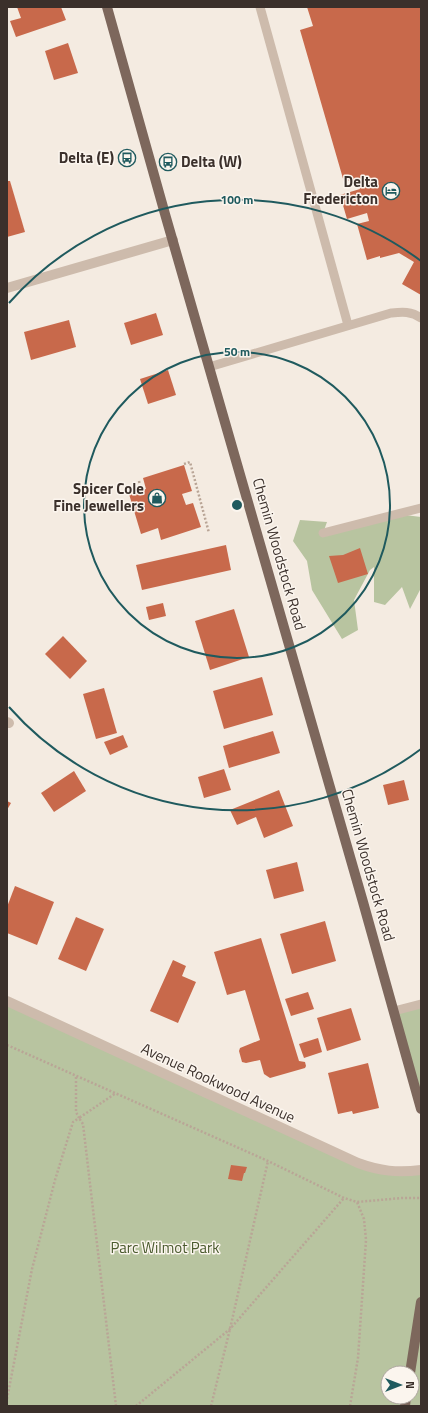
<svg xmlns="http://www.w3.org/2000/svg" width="428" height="1413" viewBox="0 0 428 1413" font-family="'Titillium Web',sans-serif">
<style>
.green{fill:#b8c4a0;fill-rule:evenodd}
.building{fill:#c8694b}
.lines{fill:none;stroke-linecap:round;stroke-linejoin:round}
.path{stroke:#b9a596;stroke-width:2.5;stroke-dasharray:2 2;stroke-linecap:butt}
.lane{stroke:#cdbbac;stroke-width:9}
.street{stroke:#cdbbac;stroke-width:10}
.primary{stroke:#7d675c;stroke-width:10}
.ring{fill:none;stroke:#1f5a5e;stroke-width:2}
.labels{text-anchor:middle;stroke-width:3;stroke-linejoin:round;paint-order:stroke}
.poi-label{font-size:15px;font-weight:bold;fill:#3b302b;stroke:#fbf5ee;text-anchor:end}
.street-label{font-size:15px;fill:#3b302b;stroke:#fbf5ee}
.park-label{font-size:15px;fill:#4a5a2e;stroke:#fbf5ee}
.centre{fill:#1f5a5e;stroke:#fbf5ee;stroke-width:2}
.ring-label{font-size:12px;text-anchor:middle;font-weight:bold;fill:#1f5a5e;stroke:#fbf5ee;stroke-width:3;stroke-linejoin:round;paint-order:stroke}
</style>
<rect width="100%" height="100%" fill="#f4ebe1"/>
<!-- green -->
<g class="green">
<path d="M397,514L421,517V588L410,609L402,587L385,605L374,602V567L370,570L354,600L358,630L342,639L312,590L307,561L293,541L300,520L327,522L323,533Z"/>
<path d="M7,1001L358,1163L421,1170V1406H7ZM388,1373H412V1397H388Z"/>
<path d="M421,1003V1109L394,1011Z"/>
</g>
<!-- building -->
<g class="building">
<path d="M17,7H61L66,20L16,37L10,21L21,18Z"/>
<path d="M307,7H421V295L402,284L414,262L399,253L380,258V256L367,260L357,224L369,221L367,213L347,219L340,195L360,189L357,178L344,182L300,30L313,26Z"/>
<path d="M68,43L78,73L54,80L45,51Z"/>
<path d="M7,181H10L25,232L7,237Z"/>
<path d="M156,313L163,335L131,345L124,323Z"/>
<path d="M69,320L76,347L31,360L24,332Z"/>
<path d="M168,370L176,395L148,404L140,379Z"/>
<path d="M184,465L192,491L182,494L186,505L193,503L201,527L161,540L158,528L141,534L129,494L146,489L143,478Z"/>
<path d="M226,545L231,570L142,590L136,565Z"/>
<path d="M360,548L368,574L338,583L329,556L343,555Z"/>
<path d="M163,603L166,616L149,620L146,607Z"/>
<path d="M234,609L249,657L210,670L195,621Z"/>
<path d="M63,636L87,661L70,679L45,654Z"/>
<path d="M262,677L273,715L224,729L213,691Z"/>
<path d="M104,688L117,733L96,739L83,694Z"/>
<path d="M273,731L280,753L229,768L223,746Z"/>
<path d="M123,735L128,747L110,755L104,742Z"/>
<path d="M224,769L231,790L204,798L198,777Z"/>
<path d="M74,771L86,791L54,812L41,793Z"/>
<path d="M404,780L409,800L388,805L383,785Z"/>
<path d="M279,790L293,826L264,838L256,817L237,825L230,810Z"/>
<path d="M7,801L11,803L7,810Z"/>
<path d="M297,862L304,891L274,899L266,870Z"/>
<path d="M15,886L54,902L37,945L7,933V907Z"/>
<path d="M76,917L104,929L86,971L58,959Z"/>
<path d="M325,921L336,961L292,974L280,934Z"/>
<path d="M261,938L299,1061L305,1062L306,1066L305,1068L270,1078L264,1074L260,1060L246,1063L242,1062L239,1051L240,1048L260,1040L245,990L227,995L214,952Z"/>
<path d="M173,960L186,966L182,976L196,982L178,1023L150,1011Z"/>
<path d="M308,992L314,1009L291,1016L285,999Z"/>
<path d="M351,1008L361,1040L327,1051L317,1018Z"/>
<path d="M318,1038L322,1052L304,1058L299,1044Z"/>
<path d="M368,1063L379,1108L353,1114L352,1111L338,1114L328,1073Z"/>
<path d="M231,1165L247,1167L245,1173H244L242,1181L228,1179Z"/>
</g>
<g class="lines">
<!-- path -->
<g class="path">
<path d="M184,464L190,462L209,533"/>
<path d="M139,481L141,490"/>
<path d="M7,1045L268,1161L344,1198L357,1202L402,1198H421"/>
<path d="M7,1399L32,1269L55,1180L73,1122L79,1118L76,1112V1076"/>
<path d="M116,1406L83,1124L79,1118L116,1093"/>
<path d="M136,1406L230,1329L344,1198"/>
<path d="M211,1406L230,1329L268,1161"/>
<path d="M350,1406L358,1358L366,1240L364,1219L357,1202"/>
</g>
<!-- lane -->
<g class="lane">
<path d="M260,7L348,325"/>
<path d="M209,367L391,313C402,312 411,311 421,318"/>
<path d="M323,533L421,508"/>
<path d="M394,1011L421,1004"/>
</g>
<!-- street -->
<g class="street">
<path d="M7,288L173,240"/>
<path d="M7,722L9,723"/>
<path d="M7,1001L358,1163C380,1171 397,1173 421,1170"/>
</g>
<!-- primary -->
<g class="primary">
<path d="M107,7L165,214L363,902L421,1109"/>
<path d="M410,1373L421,1302"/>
<path d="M405,1406L406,1397"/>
</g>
</g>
<!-- distance rings -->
<g class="ring">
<circle cx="237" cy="505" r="153"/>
<path d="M421 749A305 305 0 0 1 9 707M9 303A305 305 0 0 1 421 261"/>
</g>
<!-- icons -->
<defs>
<symbol id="bus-ring" viewBox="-11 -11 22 22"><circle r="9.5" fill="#fbf5ee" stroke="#1f5a5e" stroke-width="1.5"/><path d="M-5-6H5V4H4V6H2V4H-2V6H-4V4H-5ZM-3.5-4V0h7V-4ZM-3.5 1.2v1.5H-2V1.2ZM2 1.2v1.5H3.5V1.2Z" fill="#1f5a5e"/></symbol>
<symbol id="hotel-ring" viewBox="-11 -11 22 22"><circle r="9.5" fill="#fbf5ee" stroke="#1f5a5e" stroke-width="1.5"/><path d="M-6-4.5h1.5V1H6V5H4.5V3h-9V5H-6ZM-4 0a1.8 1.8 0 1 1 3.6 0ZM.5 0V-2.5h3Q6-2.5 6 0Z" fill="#1f5a5e"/></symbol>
<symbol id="shop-ring" viewBox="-11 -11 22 22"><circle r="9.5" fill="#fbf5ee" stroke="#1f5a5e" stroke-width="1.5"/><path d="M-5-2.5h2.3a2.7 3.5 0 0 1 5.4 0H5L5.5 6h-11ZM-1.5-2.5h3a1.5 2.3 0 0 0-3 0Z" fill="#1f5a5e"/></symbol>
</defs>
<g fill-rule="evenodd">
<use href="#bus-ring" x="117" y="148" width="20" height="20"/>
<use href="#bus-ring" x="158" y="152" width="20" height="20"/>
<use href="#hotel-ring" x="381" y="181" width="20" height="20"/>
<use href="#shop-ring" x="147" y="488" width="20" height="20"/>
</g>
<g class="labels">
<!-- poi labels -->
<g class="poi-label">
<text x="114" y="163">Delta (E)</text>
<text x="181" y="167" text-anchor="start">Delta (W)</text>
<text x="378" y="187">Delta<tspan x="378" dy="17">Fredericton</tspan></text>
<text x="144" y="494">Spicer Cole<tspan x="144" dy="17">Fine Jewellers</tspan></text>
</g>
<!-- street labels -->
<g class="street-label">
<text transform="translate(279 554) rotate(74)" y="5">Chemin Woodstock Road</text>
<text transform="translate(368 865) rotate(74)" y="5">Chemin Woodstock Road</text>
<text transform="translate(218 1083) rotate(25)" y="5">Avenue Rookwood Avenue</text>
</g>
<!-- park labels -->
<g class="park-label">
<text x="165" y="1253">Parc Wilmot Park</text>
</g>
</g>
<circle cx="237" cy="505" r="6" class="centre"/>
<g class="ring-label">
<text x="237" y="204">100 m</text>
<text x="237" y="356">50 m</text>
</g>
<!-- border -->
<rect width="428" height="1413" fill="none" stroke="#3b302b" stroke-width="16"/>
<!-- north arrow -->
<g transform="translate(400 1385) rotate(90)"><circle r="19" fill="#fbf5ee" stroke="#aea6a0"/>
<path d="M0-3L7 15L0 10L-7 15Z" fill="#1f5a5e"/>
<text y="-6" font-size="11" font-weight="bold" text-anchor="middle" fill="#3b302b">N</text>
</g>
</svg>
